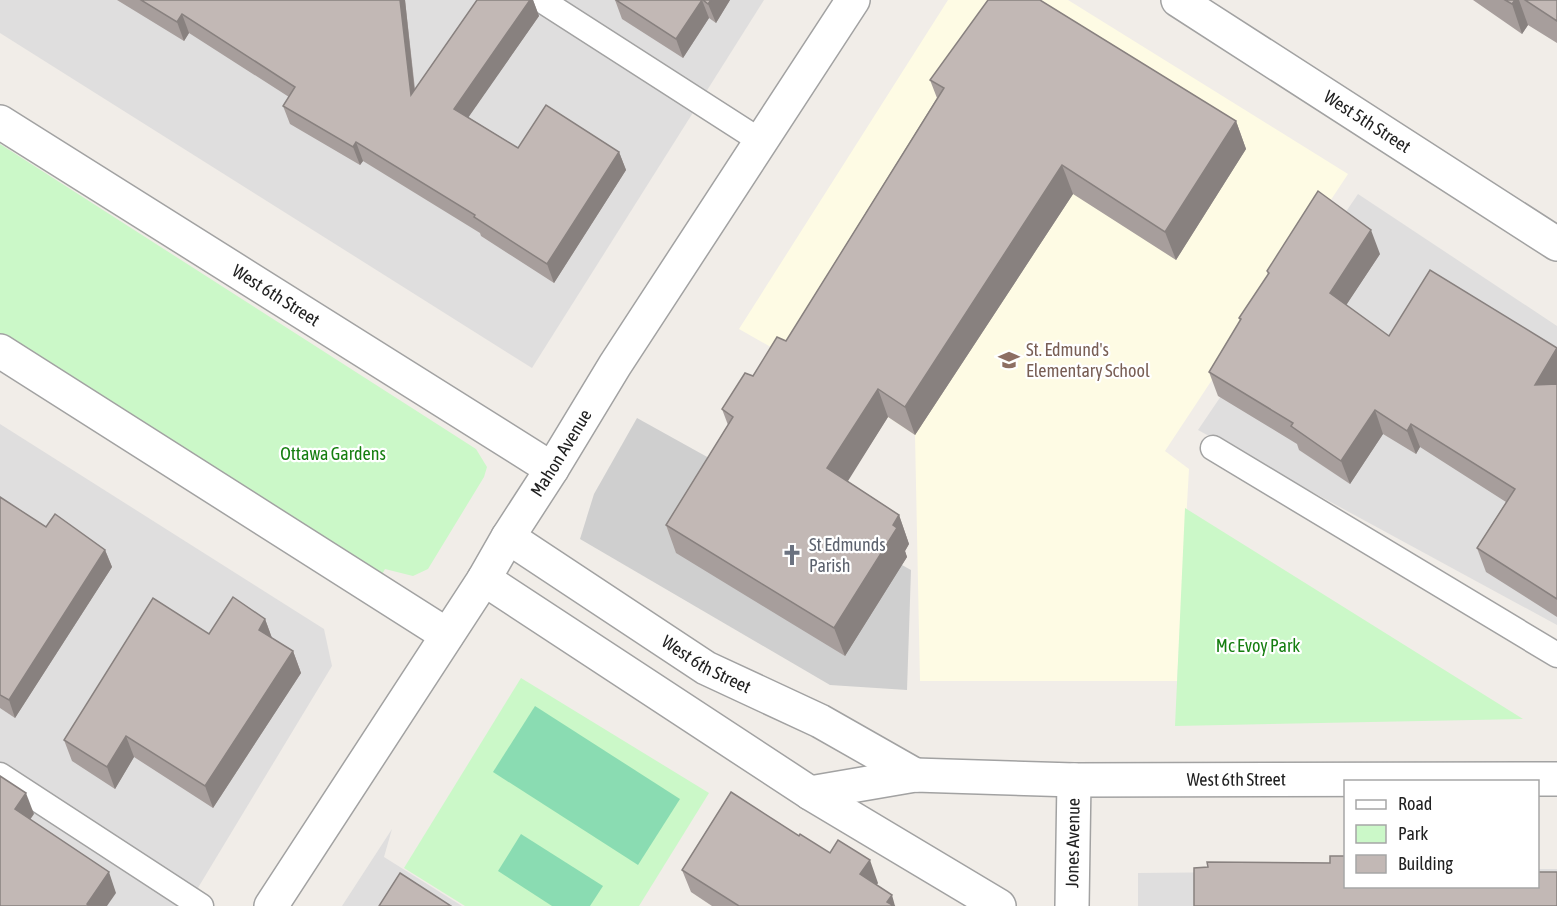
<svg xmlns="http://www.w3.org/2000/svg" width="1557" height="906" viewBox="0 0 1557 906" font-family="'Asap Condensed',sans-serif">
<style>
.residential{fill:#dfdede}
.education{fill:#fefbe4}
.religious{fill:#cfcfcf}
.park{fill:#cbf8c8}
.pitch{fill:#8adcb2}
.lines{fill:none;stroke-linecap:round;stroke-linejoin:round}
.service-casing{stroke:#a2a2a2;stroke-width:27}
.minor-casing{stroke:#a2a2a2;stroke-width:36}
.service{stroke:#fff;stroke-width:24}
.minor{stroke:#fff;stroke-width:33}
.wall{fill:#a79e9c}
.shaded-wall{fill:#88817f}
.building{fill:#c2b8b5;stroke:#88817f;stroke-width:1.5}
.labels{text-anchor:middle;stroke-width:4.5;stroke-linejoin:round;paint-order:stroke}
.street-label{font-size:18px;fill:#212121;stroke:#fff}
.education-label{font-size:18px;fill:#785e54;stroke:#fff;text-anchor:start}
.park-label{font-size:18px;fill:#157e10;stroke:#fff}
.worship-label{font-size:18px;fill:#5b616d;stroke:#fff;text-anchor:start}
</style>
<rect width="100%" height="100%" fill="#f1ede8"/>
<!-- residential -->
<g class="residential">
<path d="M0,0H764L532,368L0,33Z"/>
<path d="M1358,194L1557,326V625L1198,430Z"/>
<path d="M0,424L324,629L332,666L187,906H0Z"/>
<path d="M392,829L384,857L462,906H342Z"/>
<path d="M1538,869H1557V906H1138V873L1345,871L1346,886H1538Z"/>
</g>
<!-- education -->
<path class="education" d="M948,0H1068L1348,174L1165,451L1189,469L1177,681H920L915,435L848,391L739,329Z"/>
<!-- religious -->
<path class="religious" d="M637,418L911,570L907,690L830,685L580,539L594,494Z"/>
<!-- park -->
<g class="park">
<path d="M0,144L476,449L487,467L484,477L428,569L413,576L385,569L380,578L0,336Z"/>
<path d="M1185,508L1523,719L1175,726Z"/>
<path d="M521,678L709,793L639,906H465L404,868Z"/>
</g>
<!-- pitch -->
<g class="pitch">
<path d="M535,706L680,799L638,865L493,772Z"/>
<path d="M521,834L603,886L590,906H552L498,871Z"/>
</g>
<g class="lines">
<defs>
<g id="service">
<path d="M541,0L762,142"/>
<path d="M1213,448L1557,655"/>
<path d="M0,775L201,906"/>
</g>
<g id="minor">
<path id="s1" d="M1178,0L1557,244"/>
<path id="s2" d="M0,122L552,469"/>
<path d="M0,351L447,635"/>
<path id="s3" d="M508,537L706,668L820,721L915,775"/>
<path d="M484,579L810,793L999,906"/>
<path id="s4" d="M810,793L915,775L1074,780L1557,779"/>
<path id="s5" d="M271,906L484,579L508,537L552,469L615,365L853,0"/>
<path id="s6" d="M1072,906L1074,780"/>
</g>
</defs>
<!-- service casing -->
<use href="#service" class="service-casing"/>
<!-- minor casing -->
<use href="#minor" class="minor-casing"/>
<!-- service -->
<use href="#service" class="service"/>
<!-- minor -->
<use href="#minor" class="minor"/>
</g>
<!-- wall -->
<g class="wall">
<path d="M117,0H405L415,89L477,0H533L539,16L468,117L518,148L619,152L626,170L554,283L481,236L480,233L363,161L360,165L290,124L283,106L289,97L189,33L184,41Z"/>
<path d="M615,0H730L716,23L709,18L683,58L622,19Z"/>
<path d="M1473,0H1557V43L1528,25L1522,34Z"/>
<path d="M930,80L1236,121L1246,149L1176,260L1073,194L915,435L888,417L847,481L899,515L909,544L905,551L907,557L845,656L676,553L666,525L728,425L722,409L786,341L937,98Z"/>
<path d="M1380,254L1346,305L1389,336L1557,348V617L1486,572L1477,548L1506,502L1420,447L1416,454L1383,434L1350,484L1299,450L1297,444L1218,396L1209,372L1240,321L1239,318L1268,275L1267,271Z"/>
<path d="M0,497L46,527L105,550L112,567L15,718L0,708Z"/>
<path d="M265,619L272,638L293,651L301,673L213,808L134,757L115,789L72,761L64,740L209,634Z"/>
<path d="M799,836L878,883L876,885L895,906H712L691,892L682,870Z"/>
</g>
<!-- shaded-wall -->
<g class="shaded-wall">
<path d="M400,0H405L417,114L411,95Z"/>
<path d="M530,0H533L539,16L461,128L454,109Z"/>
<path d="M702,0L709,18L683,58L676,39Z"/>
<path d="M711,0H730L716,23L708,4Z"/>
<path d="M1515,0H1519L1528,25L1522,34L1512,4Z"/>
<path d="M182,14L189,33L184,41L177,22Z"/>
<path d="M1236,121L1246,149L1176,260L1165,232Z"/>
<path d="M356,142L363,161L360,165L353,147Z"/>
<path d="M619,152L626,170L554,283L547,264Z"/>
<path d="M1062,165L1073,194L915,435L905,407Z"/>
<path d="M1371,230L1380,254L1339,316L1330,293Z"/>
<path d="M1557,349V387L1535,385Z"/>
<path d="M878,389L888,417L838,497L827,468Z"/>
<path d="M1375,410L1383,434L1350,484L1341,461Z"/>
<path d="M1411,424L1420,447L1416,454L1407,431Z"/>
<path d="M899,515L909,544L905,551L907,557L845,656L834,628Z"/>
<path d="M105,550L112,567L15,718L9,700Z"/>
<path d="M265,619L273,641L259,630Z"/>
<path d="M293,651L301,673L213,808L205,786Z"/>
<path d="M126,736L134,757L115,789L107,767Z"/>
<path d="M26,793L34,814L23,830L15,809Z"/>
<path d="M870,860L878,883L868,897L860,874Z"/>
<path d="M109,872L116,893L107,906H87V904Z"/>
<path d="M892,895L895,906H889L887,902Z"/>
</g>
<!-- building -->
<g class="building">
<path d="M141,0H400L411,95L477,0H530L454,109L518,148L546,105L619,152L547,264L474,217L475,215L356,142L353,147L283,106L295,87L182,14L177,22Z"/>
<path d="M616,0H702L676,39Z"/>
<path d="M703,0H711L708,4Z"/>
<path d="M988,0H1040L1236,121L1165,232L1062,165L905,407L878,389L827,468L899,515L893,525L897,528L834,628L666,525L733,417L722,409L745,373L753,376L777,337L786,341L944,88L930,80Z"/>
<path d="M1505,0H1515L1512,4Z"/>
<path d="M1525,0H1557V21Z"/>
<path d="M1318,191L1371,230L1330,293L1389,336L1430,270L1557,348L1535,385L1557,384V599L1477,548L1515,489L1411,424L1407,431L1375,410L1341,461L1291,426L1293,423L1209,372L1241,319L1239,318L1269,273L1267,271Z"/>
<path d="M0,497L46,527L55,514L105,550L9,700L0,695Z"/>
<path d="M233,597L265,619L259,630L293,651L205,786L126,736L107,767L64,740L153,598L209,634Z"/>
<path d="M0,776L26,793L15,809L109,872L87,904L90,906H0Z"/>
<path d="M731,792L799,836L800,834L830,853L838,840L870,860L860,874L892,895L887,902L894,906H739L682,870Z"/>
<path d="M1330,856H1346V886H1538V872H1557V906H1194V868L1208,867L1207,862L1330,863Z"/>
<path d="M400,873L451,906H379Z"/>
</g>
<!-- icons -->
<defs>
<symbol id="school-bare" viewBox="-9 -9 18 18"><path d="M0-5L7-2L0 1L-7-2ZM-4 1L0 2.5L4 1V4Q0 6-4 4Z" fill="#8d6e63" stroke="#fff" stroke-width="2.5" paint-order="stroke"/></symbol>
<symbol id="church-bare" viewBox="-9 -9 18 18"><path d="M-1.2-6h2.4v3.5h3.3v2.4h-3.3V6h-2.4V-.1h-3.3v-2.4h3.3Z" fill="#6b7280" stroke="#fff" stroke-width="2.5" paint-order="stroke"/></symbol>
</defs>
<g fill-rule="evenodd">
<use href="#school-bare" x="994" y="345" width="30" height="30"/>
<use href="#church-bare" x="777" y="540" width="30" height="30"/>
</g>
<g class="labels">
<!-- street labels -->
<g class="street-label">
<text dy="6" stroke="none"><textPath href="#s1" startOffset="225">West 5th Street</textPath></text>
<text dy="6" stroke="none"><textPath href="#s2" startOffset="326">West 6th Street</textPath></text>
<text dy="6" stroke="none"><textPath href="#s5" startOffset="538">Mahon Avenue</textPath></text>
<text dy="6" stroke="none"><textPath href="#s3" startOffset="236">West 6th Street</textPath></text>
<text dy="6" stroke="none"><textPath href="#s4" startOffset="428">West 6th Street</textPath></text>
<text dy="6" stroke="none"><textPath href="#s6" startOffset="63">Jones Avenue</textPath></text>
</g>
<!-- education labels -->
<g class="education-label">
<text x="1026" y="356">St. Edmund's<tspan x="1026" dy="21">Elementary School</tspan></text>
</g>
<!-- park labels -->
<g class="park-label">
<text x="333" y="460">Ottawa Gardens</text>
<text x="1258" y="652">Mc Evoy Park</text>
</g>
<!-- worship labels -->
<g class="worship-label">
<text x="809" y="551">St Edmunds<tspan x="809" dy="21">Parish</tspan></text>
</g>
</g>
<!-- legend -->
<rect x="1344" y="780" width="195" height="108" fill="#ffffff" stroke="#a6a6a6" stroke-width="1.5"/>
<rect x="1356" y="800" width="30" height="9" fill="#ffffff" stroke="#a6a6a6" stroke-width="1.5"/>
<text x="1398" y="810" font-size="18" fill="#212121">Road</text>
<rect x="1356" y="825" width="30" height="18" fill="#cbf8c8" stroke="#a6a6a6" stroke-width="1.5"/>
<text x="1398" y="840" font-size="18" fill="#212121">Park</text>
<rect x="1356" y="855" width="30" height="18" fill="#c2b8b5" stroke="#a6a6a6" stroke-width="1.5"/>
<text x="1398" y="870" font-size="18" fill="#212121">Building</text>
</svg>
